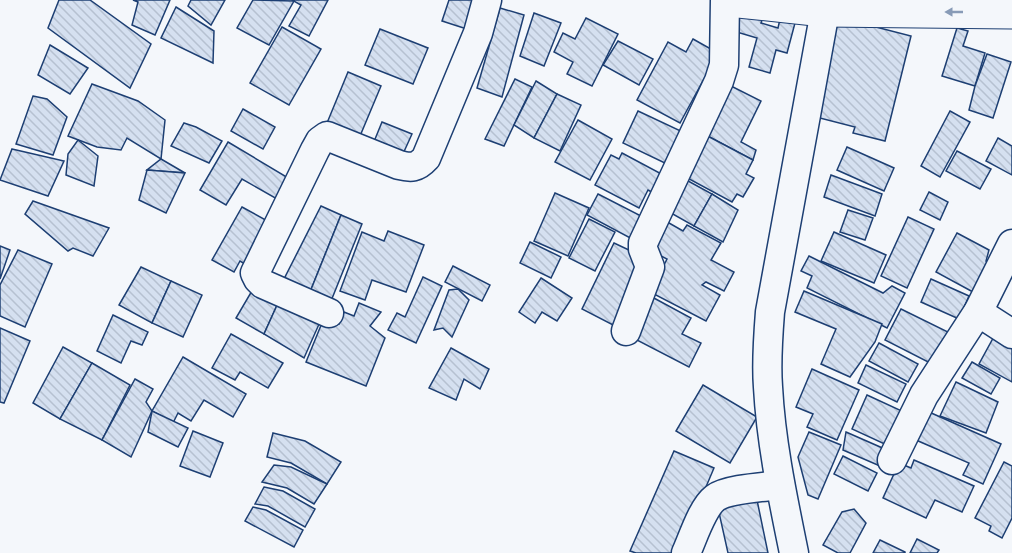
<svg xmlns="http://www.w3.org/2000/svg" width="1012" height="553" viewBox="0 0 1012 553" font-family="'Sofia Sans Condensed',sans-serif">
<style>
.building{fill:url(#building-back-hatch);stroke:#1d3f73;stroke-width:1.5}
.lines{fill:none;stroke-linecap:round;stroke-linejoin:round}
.minor-casing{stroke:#1d3f73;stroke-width:31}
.highway-casing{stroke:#1d3f73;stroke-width:35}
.minor{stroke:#f4f7fb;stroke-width:28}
.highway{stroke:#f4f7fb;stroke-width:33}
.oneway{fill:#889bb7}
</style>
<defs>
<pattern id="building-back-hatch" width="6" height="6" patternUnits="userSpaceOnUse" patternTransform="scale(1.5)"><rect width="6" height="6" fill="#d5e0f0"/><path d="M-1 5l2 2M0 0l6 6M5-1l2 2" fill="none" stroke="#b6c1d1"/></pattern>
</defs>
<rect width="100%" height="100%" fill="#f4f7fb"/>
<!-- building -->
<g class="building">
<path d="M59,0H90L151,44L130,88L48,28Z"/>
<path d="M133,0H170L155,35L132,25L138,2Z"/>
<path d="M191,0H225L211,25L188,6Z"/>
<path d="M253,0L294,1L269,45L237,28Z"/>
<path d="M292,0H328L309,36L289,26L301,5Z"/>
<path d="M449,0H482L473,31L442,21Z"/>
<path d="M176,7L214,31L213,63L161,38Z"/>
<path d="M500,8L524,15L502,97L477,88Z"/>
<path d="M736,10L763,17L761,23L778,28L780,19L795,23L787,53L776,50L770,73L749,67L757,38L730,30Z"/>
<path d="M534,13L561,23L544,66L520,56Z"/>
<path d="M837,17L911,36L885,141L853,133L855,127L812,116Z"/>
<path d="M586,18L618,34L592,86L567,74L573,62L554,52L563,33L575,39Z"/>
<path d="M282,27L321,49L289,105L250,83Z"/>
<path d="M957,28L968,31L963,46L985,53L975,86L942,76Z"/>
<path d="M380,29L428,48L413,84L365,65Z"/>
<path d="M693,39L718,53L680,123L637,100L668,42L686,52Z"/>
<path d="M618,41L653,59L639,85L603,65Z"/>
<path d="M50,45L88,68L70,94L38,75Z"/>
<path d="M987,54L1011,62L993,118L969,110L975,86Z"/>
<path d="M348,72L381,86L360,136L327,123Z"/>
<path d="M515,79L532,87L504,146L485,139Z"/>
<path d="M536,81L557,94L534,138L514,125Z"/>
<path d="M92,84L138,101L165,120L161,159L127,138L121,150L97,147L68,136Z"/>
<path d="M727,84L761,101L741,142L756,150L753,160L700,132Z"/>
<path d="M557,94L581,105L560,151L534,138Z"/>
<path d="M33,96L47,99L67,117L53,155L16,144Z"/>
<path d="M243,109L275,127L263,149L231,131Z"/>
<path d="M638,111L685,133L669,165L623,143Z"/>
<path d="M950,111L970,122L940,177L921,166Z"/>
<path d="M578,120L612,139L590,180L555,162Z"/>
<path d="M382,122L412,134L402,156L373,144Z"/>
<path d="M184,123L196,127L222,141L209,163L171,146Z"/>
<path d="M700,132L753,160L746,174L754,178L743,197L737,194L732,202L678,173Z"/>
<path d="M998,138L1012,146V175L986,161Z"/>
<path d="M78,140L98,156L94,186L66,175L68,154Z"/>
<path d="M228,142L295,182L284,203L242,179L226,205L200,190Z"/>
<path d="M847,147L894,168L884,191L837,170Z"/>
<path d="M12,149L64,161L48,196L0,180Z"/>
<path d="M957,151L991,169L980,189L946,171Z"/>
<path d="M622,153L669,178L659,196L648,190L639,208L595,185L611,155L619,159Z"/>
<path d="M161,159L185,173L147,170Z"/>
<path d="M147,170L185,173L166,213L139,200Z"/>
<path d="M831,175L882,194L875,216L824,197Z"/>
<path d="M679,176L712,194L694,226L662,208Z"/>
<path d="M929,192L948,202L940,220L920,210Z"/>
<path d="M555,193L589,208L568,256L534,241Z"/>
<path d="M598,194L645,218L634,240L587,215Z"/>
<path d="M712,194L738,210L723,242L694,226Z"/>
<path d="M33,201L109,228L93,256L73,248L68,251L25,214Z"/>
<path d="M321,206L341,215L310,292L284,279Z"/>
<path d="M242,207L273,224L250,267L240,261L234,272L212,260Z"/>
<path d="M848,210L873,218L865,240L840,232Z"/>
<path d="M341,215L362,224L331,301L310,292Z"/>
<path d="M908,217L934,229L907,288L881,276Z"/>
<path d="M589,219L615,232L595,271L569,258Z"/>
<path d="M662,219L683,231L687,225L721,243L711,260L734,272L724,291L706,282L702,285L720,295L706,321L650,292L667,259L646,248Z"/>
<path d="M388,231L424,245L406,292L372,280L365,300L340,291L362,232L384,241Z"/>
<path d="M834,232L886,255L874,283L821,261Z"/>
<path d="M957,233L989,250L986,261L999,268L973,292L936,272Z"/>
<path d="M530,242L561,257L551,278L520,263Z"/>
<path d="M614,243L648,259L615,326L582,309Z"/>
<path d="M0,246L10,250L0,279Z"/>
<path d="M18,250L52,264L25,327L0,316V285Z"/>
<path d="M809,256L883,293L892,286L905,293L887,328L807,288L812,276L801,271Z"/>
<path d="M453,266L490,285L482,301L445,282Z"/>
<path d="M141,267L171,281L152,323L119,305Z"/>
<path d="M423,277L442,286L416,343L388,330L397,313L405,317Z"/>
<path d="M541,278L572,298L557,321L542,312L535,323L519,312Z"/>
<path d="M931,279L969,296L959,319L921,302Z"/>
<path d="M171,281L202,295L183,337L152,323Z"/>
<path d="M253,289L278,303L264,334L236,318Z"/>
<path d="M458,289L469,300L452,337L443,328L434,330L449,290Z"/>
<path d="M804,291L882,324L875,342L850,377L821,364L836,329L795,312Z"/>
<path d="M652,297L691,318L682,334L701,343L689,367L631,337Z"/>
<path d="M278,303L320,322L304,358L264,334Z"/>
<path d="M359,303L381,312L370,326L385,338L366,386L306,362L324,318L339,324L344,312L354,316Z"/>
<path d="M901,309L952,334L936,366L885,340Z"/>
<path d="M113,315L148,332L142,345L131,341L121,363L97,351Z"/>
<path d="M0,328L30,341L4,403L0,402Z"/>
<path d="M997,331L1012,339V382L979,364Z"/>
<path d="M231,334L283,363L268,388L240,372L235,380L212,368Z"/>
<path d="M879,343L918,364L908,382L869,361Z"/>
<path d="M63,347L92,363L60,419L33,403Z"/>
<path d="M451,348L489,369L480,389L464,379L456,400L429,388Z"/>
<path d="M183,357L246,394L233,417L204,400L191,421L178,413L173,423L152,411Z"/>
<path d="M972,362L1000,378L991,394L962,378Z"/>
<path d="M92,363L130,385L102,440L60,419Z"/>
<path d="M866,365L906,384L897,402L858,383Z"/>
<path d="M812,369L859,390L837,440L807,427L813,414L796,407Z"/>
<path d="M135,379L153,389L146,402L152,411L131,457L102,440Z"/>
<path d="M956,382L998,402L986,433L940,416Z"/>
<path d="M703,385L757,417L730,463L676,431Z"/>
<path d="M867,395L904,412L889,446L852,429Z"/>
<path d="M152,411L188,428L178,447L148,432Z"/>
<path d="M929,412L1001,444L983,484L963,475L969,463L916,440Z"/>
<path d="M193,431L223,443L210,477L180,466Z"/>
<path d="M809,432L841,445L818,499L808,495L798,457Z"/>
<path d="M846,432L887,450L880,466L843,450Z"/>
<path d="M273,433L305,441L341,462L327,484L291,463L267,457Z"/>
<path d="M674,451L714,468L678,553H636L630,551Z"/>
<path d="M843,456L877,473L868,491L834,474Z"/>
<path d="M914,460L974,486L962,512L935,500L926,518L883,498L899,463L911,468Z"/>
<path d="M1004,462L1012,466V518L1002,538L989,531L991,526L975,518Z"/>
<path d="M274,465L291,467L327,484L314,504L287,488L262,482Z"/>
<path d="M264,487L283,491L315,509L305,527L268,506L255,504Z"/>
<path d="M757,500L768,553H728L718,508Z"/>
<path d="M253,507L266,510L303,530L294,547L245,521Z"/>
<path d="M854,509L866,523L850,553H838L823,545L842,512Z"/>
<path d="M917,539L939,550L937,553H910Z"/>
<path d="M880,540L905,552V553H873Z"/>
</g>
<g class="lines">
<defs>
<g id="minor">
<path d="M978,312L1012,334"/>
<path d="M329,313L263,284L258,279L255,273L315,150L320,141L327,136L399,165C411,168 417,168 426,158L478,33L487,0"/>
<path d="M626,331L650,267L643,249V243L719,81L724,65L725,0"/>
<path d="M892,460L924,395L978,312L1012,244"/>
<path d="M686,553C693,538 702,508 715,498C727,489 765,487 780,485"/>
<path d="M794,553C783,499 771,443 768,387C766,362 768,337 770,312L827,0"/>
</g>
<path id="highway" d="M729,0L824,10L1012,12"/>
</defs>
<!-- minor casing -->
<use href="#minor" class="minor-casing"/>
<!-- highway casing -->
<use href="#highway" class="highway-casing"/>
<!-- minor -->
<use href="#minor" class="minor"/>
<!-- highway -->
<use href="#highway" class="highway"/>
</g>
<!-- one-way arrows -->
<defs><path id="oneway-solid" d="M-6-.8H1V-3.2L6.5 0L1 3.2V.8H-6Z" transform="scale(1.5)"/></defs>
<use class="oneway" href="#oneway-solid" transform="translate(954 12) rotate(-180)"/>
</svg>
